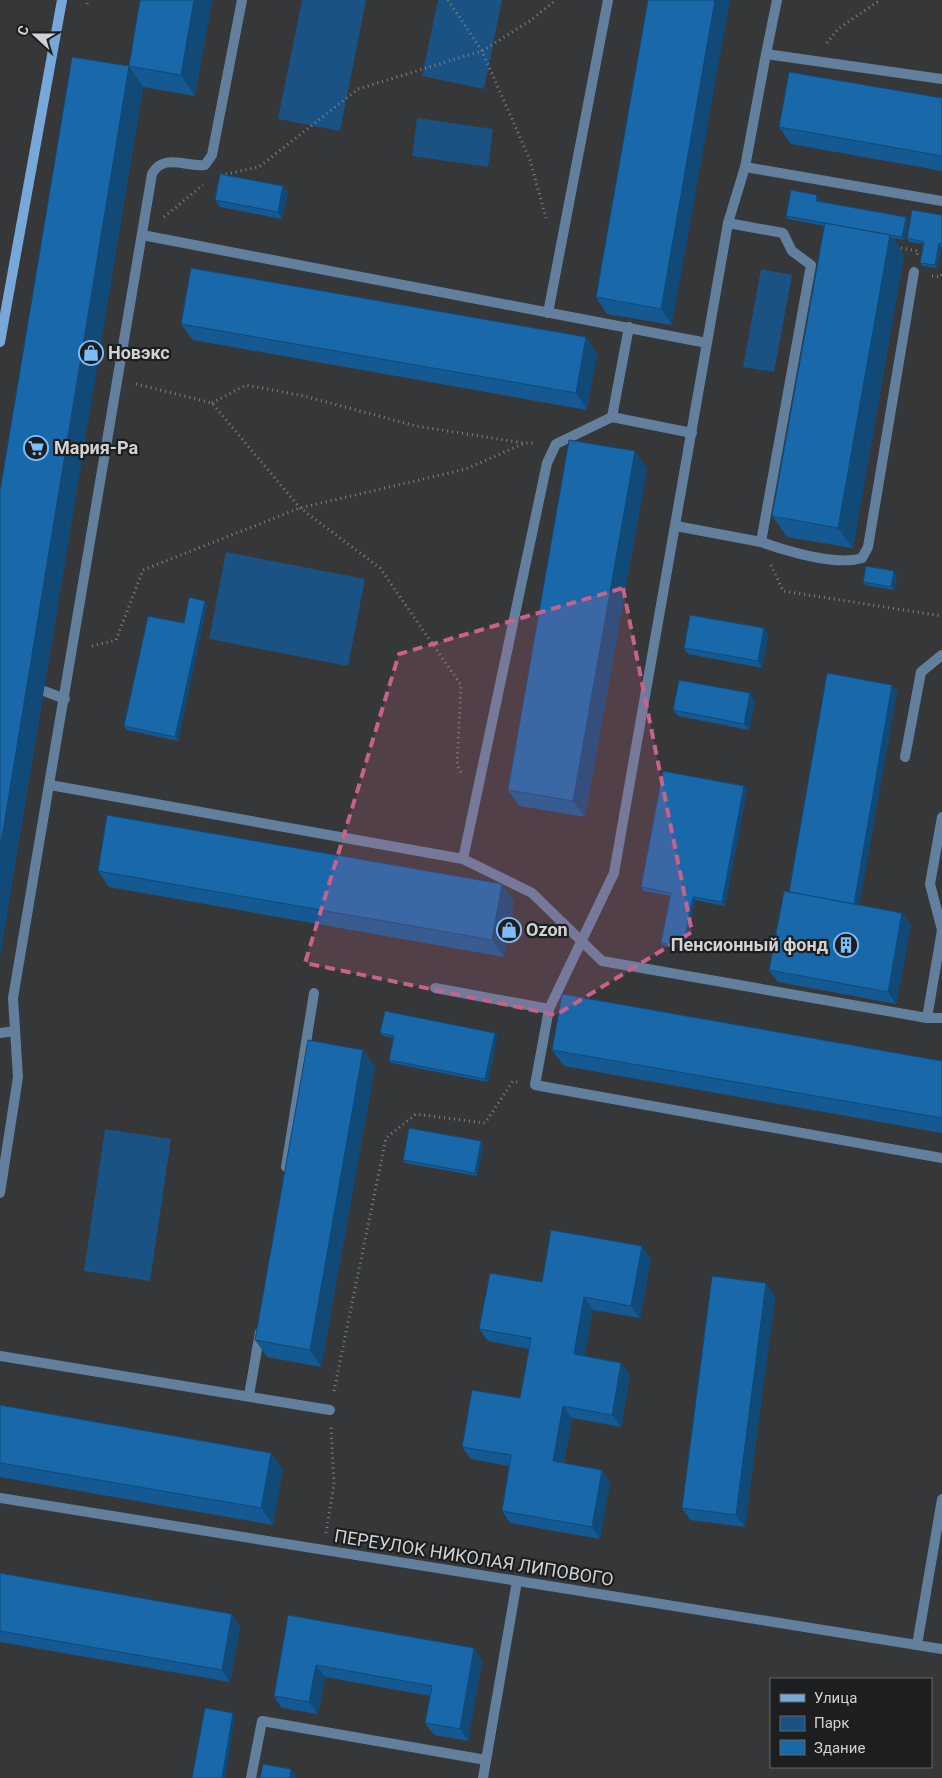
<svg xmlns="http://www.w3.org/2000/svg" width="942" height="1778" viewBox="0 0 942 1778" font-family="Roboto,sans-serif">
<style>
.green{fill:#1a5283}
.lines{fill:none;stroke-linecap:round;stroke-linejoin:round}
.path{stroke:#818284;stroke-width:3;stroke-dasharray:1 4;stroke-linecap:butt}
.lane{stroke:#627f9d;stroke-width:10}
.street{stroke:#627f9d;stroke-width:10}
.secondary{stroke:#78a8d7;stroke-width:10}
.wall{fill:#155992}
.shaded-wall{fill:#114977}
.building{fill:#1868aa;stroke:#114977}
.marked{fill:#c8628b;fill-opacity:0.2;stroke:#c8628b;stroke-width:4;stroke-dasharray:10 6;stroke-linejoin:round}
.labels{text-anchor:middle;stroke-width:4.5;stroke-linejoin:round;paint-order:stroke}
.poi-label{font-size:18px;font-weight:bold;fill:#d1d2d4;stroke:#1d1e1f;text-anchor:start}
.street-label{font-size:18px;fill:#d1d2d4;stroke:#1d1e1f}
</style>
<rect width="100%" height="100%" fill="#353739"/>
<!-- green -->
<g class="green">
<path d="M302,0H366L340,131L278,119Z"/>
<path d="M438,0H502L484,89L422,76Z"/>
<path d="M417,118L493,129L488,167L412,156Z"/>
<path d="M761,269L792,275L774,372L743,367Z"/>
<path d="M226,552L365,579L348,666L209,639Z"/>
<path d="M105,1129L171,1139L150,1281L84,1271Z"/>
</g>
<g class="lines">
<!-- path -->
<g class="path">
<path d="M448,0L482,51L530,160L546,218"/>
<path d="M87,4L88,0"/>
<path d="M827,43L838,29L880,0"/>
<path d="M221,175L259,167L358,89L482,51L530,21L556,0"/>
<path d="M164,217L203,185"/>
<path d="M896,247L918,251L917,255"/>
<path d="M932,276L940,277L942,274"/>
<path d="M136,384L212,403L300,508L380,568L461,685L457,765L462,775"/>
<path d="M212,403L246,385L304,396L416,426L524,443"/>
<path d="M771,565L783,591L942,616"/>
<path d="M92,646L116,640L143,570L300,508L466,469L525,443H535"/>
<path d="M334,1391L386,1138L416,1114L485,1123L513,1081L517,1082"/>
<path d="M326,1533L334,1484L331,1427"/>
</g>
<!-- lane -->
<g class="lane">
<path d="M777,0L766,54L942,79"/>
<path d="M766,54L745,167L728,223L614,873L549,1009L535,1085L942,1158"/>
<path d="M745,167L942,201"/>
<path d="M142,235L707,343"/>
<path d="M548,313L608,0"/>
<path d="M612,417L629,327"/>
<path d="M676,526L761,542L811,265L792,251L783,233L728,223"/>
<path d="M761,542C787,551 836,566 862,558L868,547L914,272"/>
<path d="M44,691L65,699"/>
<path d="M905,757L921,672L942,655"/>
<path d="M50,785L463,859L532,893L602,961L927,1018H942"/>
<path d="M463,859L547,463L556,444L612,417L692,433"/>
<path d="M435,988L549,1009"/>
<path d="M927,1018L942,930L930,884L942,817"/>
<path d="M0,1033L15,1031"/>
<path d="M286,1167L314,993"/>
<path d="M0,1193L18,1077L13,998L152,174C163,153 186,167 205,165L212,155L242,0"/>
<path d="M0,1356L330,1410"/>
<path d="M249,1395L260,1332"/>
<path d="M917,1645L942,1499"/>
<path d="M251,1778L262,1721L486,1760"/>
<path d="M483,1778L517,1581"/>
</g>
<!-- street -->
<path class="street" d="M0,1498L942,1649"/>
<!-- secondary -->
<path class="secondary" d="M0,342L62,0"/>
</g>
<!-- wall -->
<g class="wall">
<path d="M140,0H212L195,96L143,87L0,956V491L129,66Z"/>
<path d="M648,0L672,325L607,314L596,297Z"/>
<path d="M942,98V171L791,144L779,127Z"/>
<path d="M288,192L282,219L220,207L215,200Z"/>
<path d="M817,195L819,198V201L906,217L908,220L905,240L893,238L904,255L853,548L787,537L772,516L824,226L788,219L786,216Z"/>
<path d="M942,215V247H941L937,268L923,266L920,263L924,244L909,242L907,238Z"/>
<path d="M181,324L586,337L597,354L587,410L193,340Z"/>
<path d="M647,468L585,817L519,806L508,790Z"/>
<path d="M897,574L894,590L865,585L863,582Z"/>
<path d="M207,604L178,741L127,730L124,726L184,623Z"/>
<path d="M764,628L768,635L762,668L688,654L684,648Z"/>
<path d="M892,685L897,692L859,905L911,925L896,1004L778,982L769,970L789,892Z"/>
<path d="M755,700L749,730L678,716L673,710Z"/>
<path d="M747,789L725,906L695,900L685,950L664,946L661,943L670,896L644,891L641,887Z"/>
<path d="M98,871L514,901L504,957L109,887Z"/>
<path d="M380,1033H495L497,1037L488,1082L391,1063L389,1060L393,1038L383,1036Z"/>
<path d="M363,1050L375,1067L321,1367L267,1357L255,1340Z"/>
<path d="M552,1050L942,1061V1133L564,1066Z"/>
<path d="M483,1145L477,1176L405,1163L403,1160Z"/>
<path d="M651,1258L640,1318L593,1310L584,1356L630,1375L621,1427L572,1418L564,1463L602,1470L610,1482L600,1539L510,1523L502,1511L509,1466L471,1459L462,1447L520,1398L529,1349L488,1341L479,1329L542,1282Z"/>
<path d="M775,1296L745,1527L690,1520L682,1508Z"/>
<path d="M0,1405L271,1453L283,1469L273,1525L0,1477Z"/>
<path d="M0,1573L240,1626L230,1682L0,1642Z"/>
<path d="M288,1615L482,1661L468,1741L434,1735L425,1723L430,1696L325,1677L318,1714L282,1708L274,1696Z"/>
</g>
<!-- shaded-wall -->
<g class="shaded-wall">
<path d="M194,0H212L195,96L181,75Z"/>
<path d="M715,0H730L672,325L661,309Z"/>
<path d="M129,66L143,87L0,956V849Z"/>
<path d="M283,186L288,192L282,219L278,212Z"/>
<path d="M817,195L819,198L818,204L816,201Z"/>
<path d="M906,217L908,220L905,240L902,237Z"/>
<path d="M890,235L904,255L853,548L838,528Z"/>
<path d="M939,243L941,247L937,268L935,265Z"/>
<path d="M586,337L597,354L587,410L576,393Z"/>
<path d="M635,451L647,468L585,817L573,801Z"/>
<path d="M894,571L897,574L894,590L891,587Z"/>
<path d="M205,601L207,604L178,741L175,737Z"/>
<path d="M764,628L768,635L762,668L758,661Z"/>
<path d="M892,685L897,692L858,914L853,908Z"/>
<path d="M750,693L755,700L749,730L744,724Z"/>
<path d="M744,786L747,789L725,906L722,902Z"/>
<path d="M502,884L514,901L504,957L492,940Z"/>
<path d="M693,897L695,900L685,950L683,947Z"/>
<path d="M902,913L911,925L896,1004L888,992Z"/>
<path d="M495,1033L497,1037L488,1082L485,1079Z"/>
<path d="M363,1050L375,1067L321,1367L310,1350Z"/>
<path d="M481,1141L483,1145L477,1176L475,1173Z"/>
<path d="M642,1246L651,1258L640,1318L631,1306Z"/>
<path d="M766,1283L775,1296L745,1527L736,1515Z"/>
<path d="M584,1297L593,1310L583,1366L574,1354Z"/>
<path d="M621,1363L630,1375L621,1427L612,1415Z"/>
<path d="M563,1406L572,1418L562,1473L553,1461Z"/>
<path d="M271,1453L283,1469L273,1525L261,1508Z"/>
<path d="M602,1470L610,1482L600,1539L592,1527Z"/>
<path d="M232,1614L240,1626L230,1682L222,1670Z"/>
<path d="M474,1648L482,1661L468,1741L460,1729Z"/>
<path d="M316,1665L325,1677L318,1714L309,1702Z"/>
<path d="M233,1713L235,1716L225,1778H222Z"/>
<path d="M291,1769L296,1776V1778H290Z"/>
</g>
<!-- building -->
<g class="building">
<path d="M140,0H194L181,75L129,66Z"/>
<path d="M648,0H715L661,309L596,297Z"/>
<path d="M72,57L129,66L0,849V491Z"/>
<path d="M789,72L942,98V156L779,127Z"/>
<path d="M220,174L283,186L278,212L215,200Z"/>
<path d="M791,190L817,195L816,201L906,217L902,237L786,216Z"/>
<path d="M912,210L942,215V244L939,243L935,265L920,263L924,242L907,238Z"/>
<path d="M825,223L890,235L838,528L772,516Z"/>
<path d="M191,268L586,337L576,393L181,324Z"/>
<path d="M569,440L635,451L573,801L508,790Z"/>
<path d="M866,566L894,571L891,587L863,582Z"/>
<path d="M189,597L205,601L175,737L124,726L148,616L184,623Z"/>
<path d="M690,615L764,628L758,661L684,648Z"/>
<path d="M827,673L892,685L854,904L789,892Z"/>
<path d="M679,680L750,693L744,724L673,710Z"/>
<path d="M663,771L744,786L722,902L693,897L683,947L661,943L671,893L641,887Z"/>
<path d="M107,815L502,884L492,940L98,871Z"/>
<path d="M784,891L902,913L888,992L769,970Z"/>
<path d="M562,994L942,1061V1118L552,1050Z"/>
<path d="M385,1011L495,1033L485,1079L389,1060L394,1036L380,1033Z"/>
<path d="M308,1040L363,1050L310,1350L255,1340Z"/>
<path d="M409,1128L481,1141L475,1173L403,1160Z"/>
<path d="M551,1230L642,1246L631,1306L584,1297L574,1354L621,1363L612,1415L563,1406L553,1461L602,1470L592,1527L502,1511L511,1455L462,1447L472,1390L520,1398L531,1338L479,1329L490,1273L542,1282Z"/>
<path d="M712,1276L766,1283L736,1515L682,1508Z"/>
<path d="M0,1405L271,1453L261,1508L0,1463Z"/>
<path d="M0,1573L232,1614L222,1670L0,1631Z"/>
<path d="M288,1615L474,1648L460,1729L425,1723L432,1686L316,1665L309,1702L274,1696Z"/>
<path d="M205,1708L233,1713L222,1778H192Z"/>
<path d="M263,1764L291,1769L290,1778H260Z"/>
</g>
<!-- marked area -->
<path class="marked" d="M623,588L692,932L556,1015L305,963L399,654Z"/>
<!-- icons -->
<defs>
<symbol id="shop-ring" viewBox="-11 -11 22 22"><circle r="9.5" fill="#1d1e1f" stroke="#7fbdfa" stroke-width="1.5"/><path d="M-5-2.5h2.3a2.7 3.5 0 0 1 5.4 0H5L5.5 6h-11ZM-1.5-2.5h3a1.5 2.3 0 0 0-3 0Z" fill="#7fbdfa"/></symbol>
<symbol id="supermarket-ring" viewBox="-11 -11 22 22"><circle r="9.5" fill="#1d1e1f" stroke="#7fbdfa" stroke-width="1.5"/><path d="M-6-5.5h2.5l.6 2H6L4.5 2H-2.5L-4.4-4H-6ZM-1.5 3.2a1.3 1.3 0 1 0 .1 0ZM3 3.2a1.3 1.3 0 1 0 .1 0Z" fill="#7fbdfa"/></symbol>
<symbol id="building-ring" viewBox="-11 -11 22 22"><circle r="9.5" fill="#1d1e1f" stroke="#7fbdfa" stroke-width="1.5"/><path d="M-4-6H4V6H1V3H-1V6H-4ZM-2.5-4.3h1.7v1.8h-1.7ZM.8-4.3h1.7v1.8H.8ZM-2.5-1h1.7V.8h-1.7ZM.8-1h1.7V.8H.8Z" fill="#7fbdfa"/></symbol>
</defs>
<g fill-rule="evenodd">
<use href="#shop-ring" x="77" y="339" width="28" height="28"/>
<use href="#supermarket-ring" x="22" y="434" width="28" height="28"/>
<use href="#shop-ring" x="495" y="916" width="28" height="28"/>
<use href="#building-ring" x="832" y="931" width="28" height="28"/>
</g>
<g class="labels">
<!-- poi labels -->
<g class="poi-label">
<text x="108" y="359">Новэкс</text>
<text x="54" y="454">Мария-Ра</text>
<text x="526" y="936">Ozon</text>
<text x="828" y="951" text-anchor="end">Пенсионный фонд</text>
</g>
<!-- street labels -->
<g class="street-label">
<text transform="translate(474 1558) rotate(9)" y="6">ПЕРЕУЛОК НИКОЛАЯ ЛИПОВОГО</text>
</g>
</g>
<!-- legend -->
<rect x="770" y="1678" width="162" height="90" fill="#1d1e1f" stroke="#656667"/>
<rect x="780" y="1694" width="25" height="8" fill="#78a8d7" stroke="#656667"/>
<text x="814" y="1703" font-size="15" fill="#d1d2d4">Улица</text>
<rect x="780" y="1716" width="25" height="15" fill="#1a5283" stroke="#656667"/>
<text x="814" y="1728" font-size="15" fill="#d1d2d4">Парк</text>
<rect x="780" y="1740" width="25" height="15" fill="#1868aa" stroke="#656667"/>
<text x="814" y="1753" font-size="15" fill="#d1d2d4">Здание</text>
<!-- north arrow -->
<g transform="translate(35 35) rotate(291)" stroke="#1d1e1f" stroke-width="4" paint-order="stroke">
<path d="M0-4L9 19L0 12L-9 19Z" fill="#d1d2d4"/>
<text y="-8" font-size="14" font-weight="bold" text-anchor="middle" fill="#d1d2d4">С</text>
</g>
</svg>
